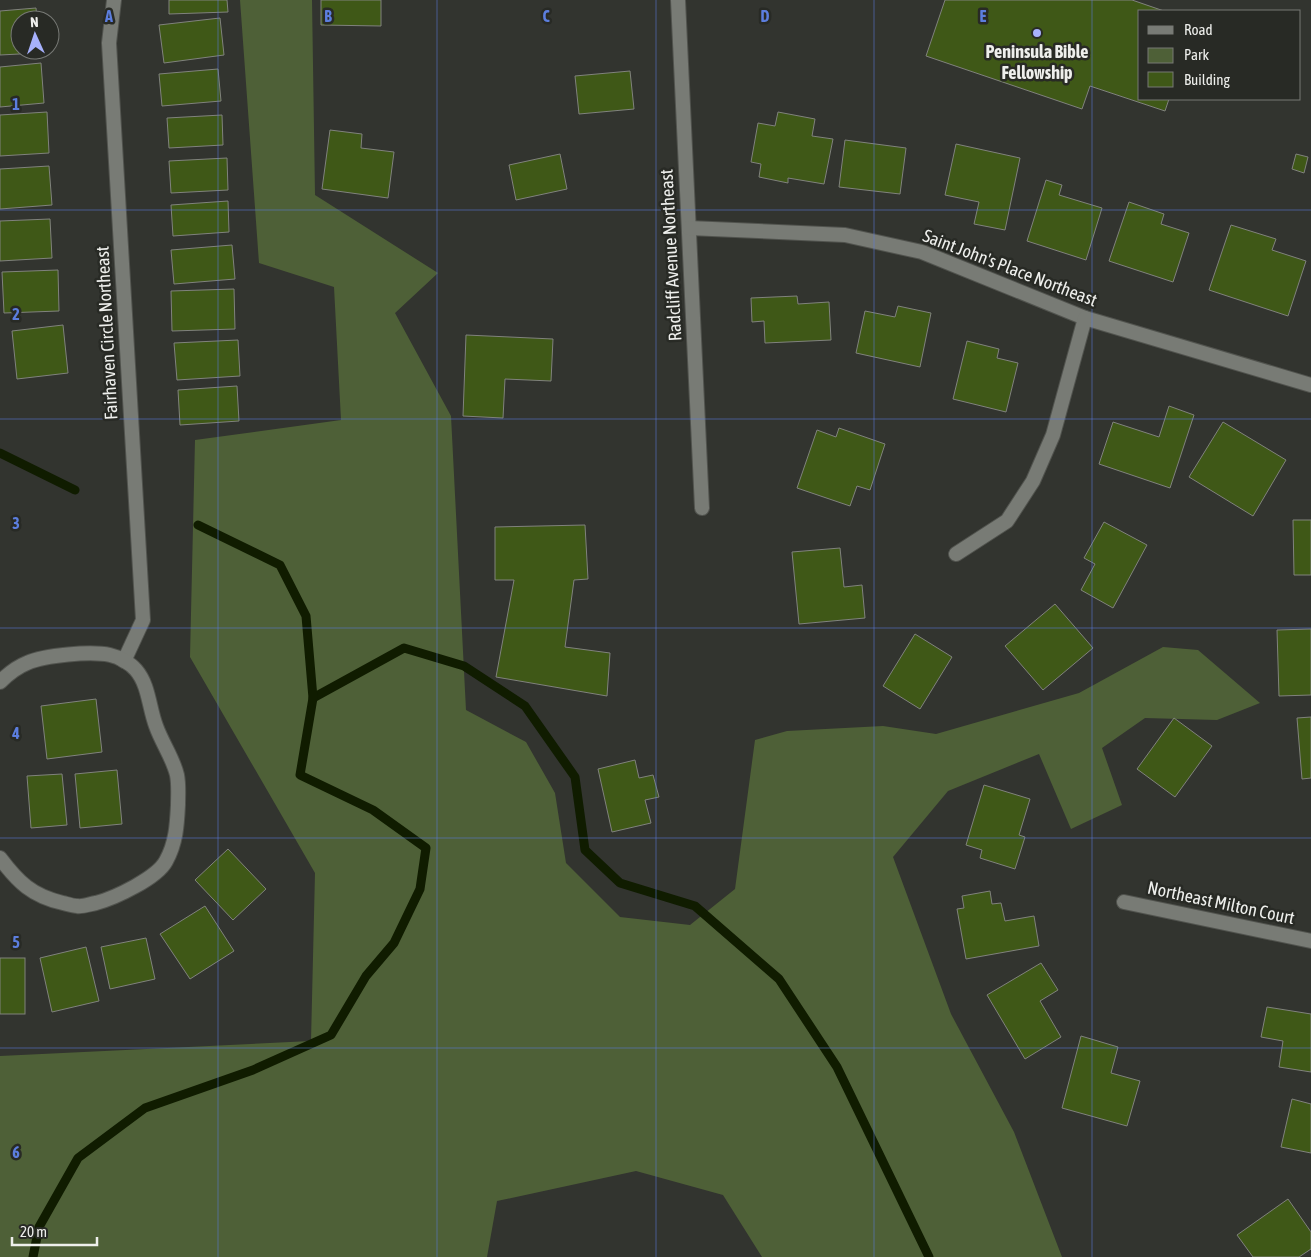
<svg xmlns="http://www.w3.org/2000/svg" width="1311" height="1257" viewBox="0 0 1311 1257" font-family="'Asap Condensed',sans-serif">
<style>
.green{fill:#4e6037}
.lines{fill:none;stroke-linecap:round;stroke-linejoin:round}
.stream{stroke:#101c00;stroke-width:9}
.building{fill:#3f5817;stroke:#80827d}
.minor-casing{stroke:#51534e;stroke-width:16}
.minor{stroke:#787b75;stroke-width:14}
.grid{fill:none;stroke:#5c7ede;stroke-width:1;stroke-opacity:0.55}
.poi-dot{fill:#a7b1fc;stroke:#282a25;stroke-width:2}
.labels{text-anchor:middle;stroke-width:5;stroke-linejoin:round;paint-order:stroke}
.poi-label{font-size:18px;font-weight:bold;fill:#eeefec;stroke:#282a25}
.street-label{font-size:18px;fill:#eeefec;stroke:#282a25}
.grid-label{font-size:16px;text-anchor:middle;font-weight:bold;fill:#5c7ede;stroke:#282a25;stroke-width:5;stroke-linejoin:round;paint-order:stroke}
</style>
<rect width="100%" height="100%" fill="#32342f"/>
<!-- green -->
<path class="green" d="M240,0H312L315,195L438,273L395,313L451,416L466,710L526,742L555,793L566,863L620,917L690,925L735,889L755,740L787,731L883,726L936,734L1079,693L1163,647L1198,650L1260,703L1217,720L1145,718L1102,748L1122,805L1071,829L1039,754L948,791L893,857L951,1014L1014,1132L1062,1257H762L723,1195L636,1171L497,1201L487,1257H0V1056L311,1041L315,873L190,657L195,440L341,420L334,287L259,263Z"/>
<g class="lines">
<!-- stream -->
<g class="stream">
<path d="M0,453L75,490"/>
<path d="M313,698L404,648L464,666L525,706L575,777L585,850L620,883L695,906L779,979L837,1067L929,1257"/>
<path d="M33,1257L39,1227L78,1158L145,1108L253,1070L331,1035L366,976L394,943L420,889L426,848L373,810L300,775L313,698L306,616L280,565L198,525"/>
</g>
</g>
<!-- building -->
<g class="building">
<path d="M169,0H227L228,12L169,14Z"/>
<path d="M321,0H381V26L321,25Z"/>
<path d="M945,0H1132L1164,11H1140V99H1169L1165,111L1090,86L1082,109L926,56Z"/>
<path d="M36,8L37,20H20V50H39V53L0,55V11Z"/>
<path d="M220,18L224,55L164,63L159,25Z"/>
<path d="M41,63L44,103L0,107V67Z"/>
<path d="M218,69L221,101L162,106L159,74Z"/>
<path d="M630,71L634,109L579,114L575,76Z"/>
<path d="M47,112L49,153L0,156V115Z"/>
<path d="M778,112L815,119L812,136L833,139L824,184L788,178V183L759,177L761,164L751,162L758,123L775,126Z"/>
<path d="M222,115L223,145L169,148L167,118Z"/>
<path d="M330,130L362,134L361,148L394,152L388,198L322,189Z"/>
<path d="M845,140L906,148L900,194L839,187Z"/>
<path d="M956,144L1020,158L1005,230L974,224L979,202L945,195Z"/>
<path d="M560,154L567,189L516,200L509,165Z"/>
<path d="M1296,154L1308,157L1304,173L1292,169Z"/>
<path d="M227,158L228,190L171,193L169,161Z"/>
<path d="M49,166L52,205L0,209V169Z"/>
<path d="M1046,180L1062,185L1059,195L1102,208L1086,260L1027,241Z"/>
<path d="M228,201L229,232L173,236L171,205Z"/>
<path d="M1129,202L1164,214L1161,224L1189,233L1173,282L1109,261Z"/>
<path d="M50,219L52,258L0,261V221Z"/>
<path d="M1231,225L1276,239L1272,250L1306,261L1288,316L1209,290Z"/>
<path d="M232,245L235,279L174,284L171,250Z"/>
<path d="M58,270L59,311L4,313L2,272Z"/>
<path d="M234,289L235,329L172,331L171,291Z"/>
<path d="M797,296L798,304L829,302L831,340L765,343L764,321L752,322L751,298Z"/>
<path d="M898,306L931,313L920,367L856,353L865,311L895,317Z"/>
<path d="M63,325L68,373L17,379L12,331Z"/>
<path d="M466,335L553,339L551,381L505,379L503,418L463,416Z"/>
<path d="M238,340L240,376L177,380L174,343Z"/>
<path d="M967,341L999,349L997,358L1018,363L1006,412L953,399Z"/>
<path d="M237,386L239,421L180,425L178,390Z"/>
<path d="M1169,406L1194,415L1170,488L1099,464L1113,422L1159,437Z"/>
<path d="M1223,422L1286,460L1253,516L1189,477Z"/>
<path d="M839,428L885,444L870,490L857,486L850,506L797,488L817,430L836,437Z"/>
<path d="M1293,520H1311V575H1294Z"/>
<path d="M1104,522L1147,545L1113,608L1081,590L1095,564L1084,558Z"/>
<path d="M585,525L588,579L574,580L565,647L610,653L607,696L496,677L514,580H495V527Z"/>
<path d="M840,548L844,587L862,585L865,618L799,624L792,552Z"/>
<path d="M1055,604L1093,648L1043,690L1005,646Z"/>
<path d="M1311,629V695L1279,696L1277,630Z"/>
<path d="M915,634L952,657L920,709L883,686Z"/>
<path d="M96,699L102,752L47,759L41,706Z"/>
<path d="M1311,717V778L1302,779L1297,718Z"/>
<path d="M1174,718L1212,746L1175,797L1137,769Z"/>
<path d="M635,760L639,778L653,775L659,797L645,800L651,823L612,832L598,769Z"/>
<path d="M117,770L122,824L80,828L75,774Z"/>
<path d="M62,774L67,825L31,828L27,776Z"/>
<path d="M984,785L1030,799L1019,835L1025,837L1015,869L980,858L982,850L966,845Z"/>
<path d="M228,849L266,889L233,920L195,880Z"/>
<path d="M990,891L992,904L1001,903L1005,921L1034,916L1039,946L966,959L957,909L964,908L962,896Z"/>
<path d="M205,906L234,951L190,979L160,934Z"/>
<path d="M146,938L155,979L110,989L101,947Z"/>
<path d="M86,947L99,1001L52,1012L40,958Z"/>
<rect x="0" y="958" width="25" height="56"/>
<path d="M1041,963L1058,990L1040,1001L1061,1037L1025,1059L987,995Z"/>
<path d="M1267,1007L1311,1014V1072L1279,1067L1283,1041L1261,1037Z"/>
<path d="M1081,1036L1118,1047L1111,1073L1140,1081L1127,1126L1062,1108Z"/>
<path d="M1292,1099L1311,1104V1153L1281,1147Z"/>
<path d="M1288,1199L1311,1232V1249L1299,1257H1253L1237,1235Z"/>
</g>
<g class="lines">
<defs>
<g id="minor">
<path d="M114,0L109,43L143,620L124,661"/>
<path d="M678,0L702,508"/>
<path d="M689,228L845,235L922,252L1085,318L1311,385"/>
<path d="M956,554L1007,521L1033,481L1053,435L1085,318"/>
<path d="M0,682C8,674 17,667 27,663C45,655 91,651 110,655C119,657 130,663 136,670C149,685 149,708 156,726C162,743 173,758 177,775C179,785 178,796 178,805C177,825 176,843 166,861C157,878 115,898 96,903C90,904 83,907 77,906C73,906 67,904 63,903C32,896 18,882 0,858"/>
<path d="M1124,902L1311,941"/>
</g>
</defs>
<!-- minor casing -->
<use href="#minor" class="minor-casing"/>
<!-- minor -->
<use href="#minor" class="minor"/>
</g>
<!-- grid -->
<path class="grid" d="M218,0V1257M437,0V1257M656,0V1257M874,0V1257M1092,0V1257M0,210H1311M0,419H1311M0,628H1311M0,838H1311M0,1048H1311"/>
<!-- markers -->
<circle class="poi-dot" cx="1037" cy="33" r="5"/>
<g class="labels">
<!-- poi labels -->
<g class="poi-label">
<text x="1037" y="58">Peninsula Bible<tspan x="1037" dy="21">Fellowship</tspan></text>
</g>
<!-- street labels -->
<g class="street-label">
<text transform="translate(671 255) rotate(-93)" y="6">Radcliff Avenue Northeast</text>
<text transform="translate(1010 268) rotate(21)" y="6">Saint John's Place Northeast</text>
<text transform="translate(107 333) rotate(-93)" y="6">Fairhaven Circle Northeast</text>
<text transform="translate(1221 903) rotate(12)" y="6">Northeast Milton Court</text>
</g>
</g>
<g class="grid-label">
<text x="109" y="22">A</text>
<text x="328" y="22">B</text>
<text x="546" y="22">C</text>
<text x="765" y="22">D</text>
<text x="983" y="22">E</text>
<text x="16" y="110">1</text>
<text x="16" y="320">2</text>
<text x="16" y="529">3</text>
<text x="16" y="739">4</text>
<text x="16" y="948">5</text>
<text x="16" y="1158">6</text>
</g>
<!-- legend -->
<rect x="1138" y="10" width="162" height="90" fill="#282a25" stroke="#777975"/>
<rect x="1148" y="26" width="25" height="8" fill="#787b75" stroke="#777975"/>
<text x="1184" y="35" font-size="15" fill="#eeefec">Road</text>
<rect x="1148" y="48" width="25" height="15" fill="#4e6037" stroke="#777975"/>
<text x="1184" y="60" font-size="15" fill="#eeefec">Park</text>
<rect x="1148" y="72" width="25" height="15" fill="#3f5817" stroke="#777975"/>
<text x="1184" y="85" font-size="15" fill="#eeefec">Building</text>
<!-- north arrow -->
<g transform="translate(35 35) rotate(357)"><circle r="24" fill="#282a25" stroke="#777975"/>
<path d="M0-4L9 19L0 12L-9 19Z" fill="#a7b1fc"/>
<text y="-8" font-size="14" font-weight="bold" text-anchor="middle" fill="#eeefec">N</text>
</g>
<!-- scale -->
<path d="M12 1237v8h85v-8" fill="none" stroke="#eeefec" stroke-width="2.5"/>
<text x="20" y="1237" font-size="15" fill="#eeefec" stroke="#282a25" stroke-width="4" paint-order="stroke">20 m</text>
</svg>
